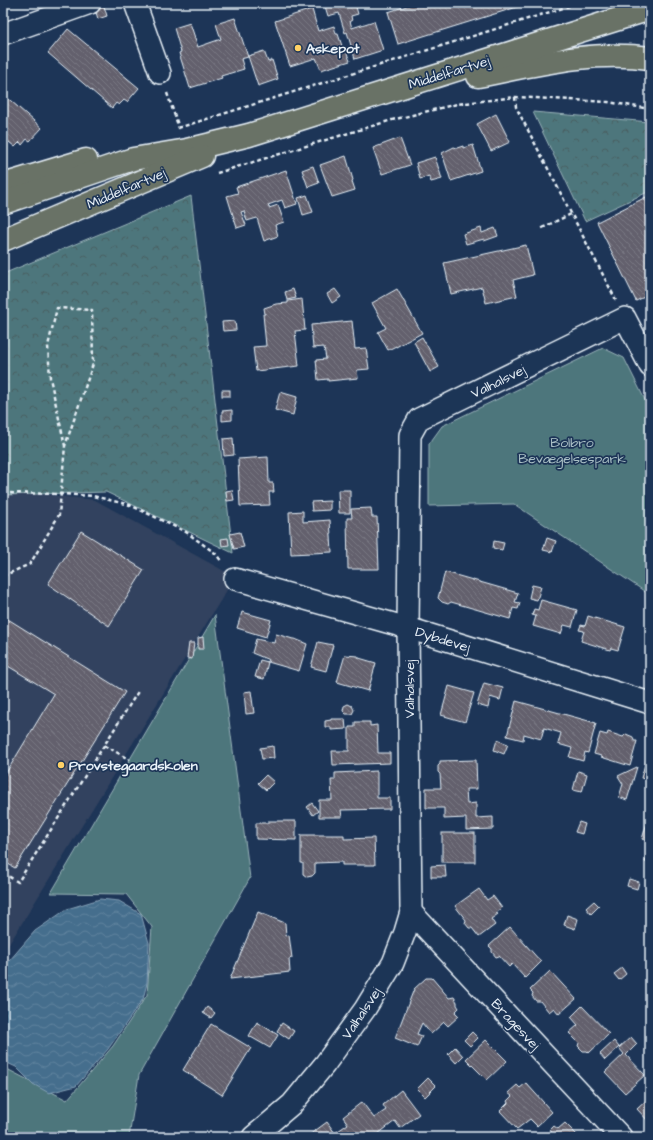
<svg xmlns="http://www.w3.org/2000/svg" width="653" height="1140" viewBox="0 0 653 1140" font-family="'Architects Daughter',sans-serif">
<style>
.built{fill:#32425e}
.green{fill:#4d767b;stroke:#9ab4ba}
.forest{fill:url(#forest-crowns);stroke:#9ab4ba}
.water{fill:url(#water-waves);stroke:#86a2b8}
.building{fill:url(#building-back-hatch);stroke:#e8f1f8}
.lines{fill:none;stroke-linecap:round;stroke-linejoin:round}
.minor-casing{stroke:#e8f1f8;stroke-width:24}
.major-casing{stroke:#e8f1f8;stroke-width:25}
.path{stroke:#e8f1f8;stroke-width:2.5;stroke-dasharray:4 3;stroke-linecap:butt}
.minor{stroke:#1d3557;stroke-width:21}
.major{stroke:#697266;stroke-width:22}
.poi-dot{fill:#ffd166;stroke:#1d3557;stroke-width:1.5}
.labels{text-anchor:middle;stroke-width:3.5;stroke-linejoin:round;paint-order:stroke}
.poi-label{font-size:14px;font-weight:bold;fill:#e8f1f8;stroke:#1d3557;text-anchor:start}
.street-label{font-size:14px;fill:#e8f1f8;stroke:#1d3557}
.park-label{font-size:14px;fill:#aac0c6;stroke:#1d3557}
</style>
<defs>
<pattern id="forest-crowns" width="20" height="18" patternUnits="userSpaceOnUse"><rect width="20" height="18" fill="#4d767b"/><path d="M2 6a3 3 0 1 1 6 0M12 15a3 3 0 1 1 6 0" fill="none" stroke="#4a5f62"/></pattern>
<pattern id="water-waves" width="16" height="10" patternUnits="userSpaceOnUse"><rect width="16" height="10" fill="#456e8d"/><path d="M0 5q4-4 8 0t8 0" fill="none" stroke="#60839e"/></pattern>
<pattern id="building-back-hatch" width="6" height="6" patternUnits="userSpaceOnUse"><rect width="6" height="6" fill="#63616d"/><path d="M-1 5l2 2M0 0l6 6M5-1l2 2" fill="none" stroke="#797883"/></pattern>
</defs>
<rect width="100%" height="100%" fill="#1d3557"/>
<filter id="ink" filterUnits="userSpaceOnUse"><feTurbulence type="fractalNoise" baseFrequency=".025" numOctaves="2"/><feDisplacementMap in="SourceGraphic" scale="8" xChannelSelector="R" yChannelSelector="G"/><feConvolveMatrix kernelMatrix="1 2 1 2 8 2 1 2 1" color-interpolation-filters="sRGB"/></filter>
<g filter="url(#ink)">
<!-- built -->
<path class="built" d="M3,490L95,500L235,577L3,954Z"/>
<!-- green -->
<g class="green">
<path d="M603,348L624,358L650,410V595L514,504L429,506V444L442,426Z"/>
<path d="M215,615L250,878L139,1075L129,1137H3V1067L67,1100L113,1046L147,995L152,927L126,894L51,893Z"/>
</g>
<!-- forest -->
<g class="forest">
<path d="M533,112L650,122V191L585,221Z"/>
<path d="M191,196L233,553L106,492L3,495V274Z"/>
</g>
<!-- water -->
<path class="water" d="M100,899L119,901L141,914L149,943L147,983L143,999L108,1049L76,1086L49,1093L33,1084L16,1067L3,1061V968L35,931L67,909Z"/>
<!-- building -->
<g class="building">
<path d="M324,3H362L363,6L356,7L358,14L351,16L352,21H350L352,28L374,21L383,50L355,59L347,32L345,33L339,13L328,16Z"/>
<path d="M416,3H530L398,44L388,12Z"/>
<path d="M104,6L107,16L98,19L95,9Z"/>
<path d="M312,9L318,31L334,26L336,34H338L344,52L346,51L350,61L321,70L316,58L290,66L275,21Z"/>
<path d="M235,18L248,57L241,59L244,69L221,76L222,78L190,88L179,53L181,52L174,28L190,23L198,47L221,39L216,24Z"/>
<path d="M68,29L139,88L127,102L124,100L119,105L116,103L112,108L48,53Z"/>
<path d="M264,51L268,62L272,60L278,79L258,86L248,56Z"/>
<path d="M3,94L42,128L30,141L27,139L22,145L20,142L15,147L3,137Z"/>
<path d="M496,114L510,142L491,151L477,124Z"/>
<path d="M400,138L410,165L382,174L373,148Z"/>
<path d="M473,145L481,171L451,181L442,153L454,147L457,148L463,146V148Z"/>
<path d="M346,156L353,180L352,181L355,190L332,197L320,165Z"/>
<path d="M435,157L442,179L431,182L429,176L420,179L416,163Z"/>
<path d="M313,166L319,183L308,187L302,170Z"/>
<path d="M286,170L297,204L285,208L282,200L268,205L269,208L278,205L284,222L275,225L278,236L264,241L257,218L247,221L244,211L241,212L246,225L237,228L227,196L238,193L236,187Z"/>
<path d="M307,195L313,212L303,215L298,198Z"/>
<path d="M646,197L650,205V294L636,301L597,222Z"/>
<path d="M481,228L482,233L495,228L498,236L484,241V239L466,244L463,234Z"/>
<path d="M526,245L533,275L513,280L517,296L486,303L482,287L451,294L444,263Z"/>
<path d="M293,289L296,298L287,300L285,292Z"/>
<path d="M335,289L341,297L332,303L327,294Z"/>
<path d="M397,289L422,333L396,347V346L388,350L378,332L386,328L372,303Z"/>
<path d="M302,299L305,330L295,331L299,366L256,371L253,347L266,346L263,314H265L264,308L276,304L288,303V301Z"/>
<path d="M235,321L236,330L223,331L222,322Z"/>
<path d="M352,321L355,349L366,348L369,369L357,370L358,378L328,381V379L318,380L316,360L326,359L324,347L313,348L311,325Z"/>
<path d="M422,337L439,367L430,372L414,342Z"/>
<rect x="222" y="390" width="8" height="6"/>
<path d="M280,392L297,397L293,415L275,410Z"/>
<path d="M232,410V420L222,421V411Z"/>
<path d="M233,438L234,455L224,456L223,439Z"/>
<path d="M268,457L269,483H273L274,492H269L270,505L240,506L238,459Z"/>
<path d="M232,490L234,500L227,501L226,491Z"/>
<path d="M338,490H350V513H339Z"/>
<path d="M330,501V510L312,511L311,502Z"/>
<path d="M371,508L372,517H377L379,569H348L347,518H352L351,509Z"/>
<path d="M303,511V522L330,520L332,552L291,554L289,512Z"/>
<path d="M81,531L144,570L109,626L48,584Z"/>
<path d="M240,532L244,547L234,549L230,534Z"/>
<path d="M228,538L229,545L222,546L221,539Z"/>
<path d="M547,538L556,541L552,552L543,550Z"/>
<path d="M494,541L504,543L502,550L493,548Z"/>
<path d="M445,572L518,593L515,602L520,603L518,609L513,608L510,619L451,602L448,604L442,602L438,598Z"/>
<path d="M532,585L541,587L537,600L529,598Z"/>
<path d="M541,600L577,610L572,627L564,625L561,634L533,626L536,616L532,615L534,609L538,610Z"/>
<path d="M242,612L271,620L266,637L237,628Z"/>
<path d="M3,616L125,692L15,868L3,861V778L54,694L3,663Z"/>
<path d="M588,616L625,627L618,650L611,648L610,650L581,641L584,631L579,630L581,625L585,626Z"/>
<path d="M276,634L293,639H295L307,644L299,671L268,662L269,660L252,653L256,639L274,643Z"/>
<path d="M203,637L204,649H198V638Z"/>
<path d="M318,642L333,645L326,671L311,667Z"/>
<path d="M189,643H194L192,659L187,658Z"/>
<path d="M345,655L358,656L359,658L376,663L368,691L337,682Z"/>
<path d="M260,660L268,662L264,679L255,677Z"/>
<path d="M484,683L503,688L500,700L490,697L488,708L477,705Z"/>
<path d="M449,686L474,693L465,722L441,715Z"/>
<path d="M251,691L254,713L246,714L244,692Z"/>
<path d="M516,701L596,723L588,753L585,752L583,761L569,757L572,748L558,744L561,733L544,728L541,739L524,734L523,740L507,736Z"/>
<path d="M348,704L352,706L354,710L352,714H346L343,711L344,706Z"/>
<path d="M331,719H345L346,729L331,730V727H325V721L331,720Z"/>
<path d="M355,722H370V726L377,725L378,753H390V763L333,765L332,751H349V727H355Z"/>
<path d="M608,732L623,737L626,734L633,737L634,741H637L630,766L601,757V756L594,754L600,733L607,735Z"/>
<path d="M497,740L508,744L504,754L494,750Z"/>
<path d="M273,746L274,758L262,759L260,748Z"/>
<path d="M650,747V781L641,778Z"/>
<path d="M476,760L477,789H466L467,804L476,803V818L493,817V829L466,830V818L444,819V808H426V788H441L440,774L438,772V766L440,764V761Z"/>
<path d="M637,767L627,800L619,797L623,784L618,776Z"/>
<path d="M377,771V798H390V809L341,810L342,817H319V800H332L331,780H335V773Z"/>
<path d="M578,771L587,774L582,792L573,790Z"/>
<path d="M266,775L274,782L266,790L258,783Z"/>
<path d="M312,803L318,811L313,815L307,807Z"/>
<path d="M650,813V842L642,839Z"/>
<path d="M268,821H296V840L256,839V823H268Z"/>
<path d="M579,822L585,824L582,834L575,832Z"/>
<rect x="442" y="833" width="33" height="29"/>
<path d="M301,835H344V839L374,838L375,865H342V862L315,863V873L312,876L307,877L303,874V863H301Z"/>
<path d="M650,847V863L645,862Z"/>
<path d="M445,865L446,877H431V866Z"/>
<path d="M629,879L639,882L637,889L627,886Z"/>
<path d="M479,889L487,900L493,896L502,908L496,913L498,914L491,919L495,925L479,937L472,928H469L465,923L466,920L455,906Z"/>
<path d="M594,901L599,906L591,914L586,908Z"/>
<path d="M258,912L285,923L286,936L289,935L292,958L289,959L290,972L230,979Z"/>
<path d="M567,915L578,919L575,929L564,925Z"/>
<path d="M510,927L541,962L525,978L512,964L509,967L499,956L496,957L492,952V949L489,946Z"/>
<path d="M622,968L626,974L619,980L614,974Z"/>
<path d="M550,971L576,999L559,1014L554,1008L549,1012L540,1001H536L532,996L533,993L530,990Z"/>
<path d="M426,978H432L449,998L454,997L457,1002V1005L459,1008L455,1012L459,1016L448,1026L444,1022L431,1034L422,1023L417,1034L422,1036L417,1047L395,1038L414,989Z"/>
<path d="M582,1006L609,1034L589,1053L587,1051H583L578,1046L579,1043L569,1033L578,1025L571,1017Z"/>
<path d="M207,1007L215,1013L211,1018L203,1013Z"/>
<path d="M257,1022L278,1035L270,1048L249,1036Z"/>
<path d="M282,1023L294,1031L289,1039L277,1031Z"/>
<path d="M211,1024L251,1048L222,1095L183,1070Z"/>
<path d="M472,1032L478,1038L470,1046L464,1040Z"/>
<path d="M631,1037L637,1044L626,1055L645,1075L625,1093L605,1072L624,1054L619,1048Z"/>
<path d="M486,1040L507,1061L487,1080L466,1059Z"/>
<path d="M614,1041L619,1047L605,1060L600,1054Z"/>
<path d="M455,1047L463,1056L456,1063L448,1054Z"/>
<path d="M428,1078L436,1086L425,1097L417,1089Z"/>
<path d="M526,1083L552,1112L537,1126L530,1119L517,1129L500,1111L508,1103L507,1101L512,1096L508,1093L517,1085L520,1088Z"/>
<path d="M401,1090L419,1114L400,1128L395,1121L374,1137L308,1136L327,1122L335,1133L348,1124L343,1117L362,1102L374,1118L386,1110L383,1105Z"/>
<path d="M650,1097V1123L637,1109Z"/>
<path d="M565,1123L579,1137H549L553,1134L550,1130L554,1126L558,1129Z"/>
</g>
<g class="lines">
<defs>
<g id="minor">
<path d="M135,3L160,73"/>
<path d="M3,34L90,3"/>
<path d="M235,579L408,628L650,703"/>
<path d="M411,912L621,1137"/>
<path d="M253,1137L292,1104L325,1064L365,1009L393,963L405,932L411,912L408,628L410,435L419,419L625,318L650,366"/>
</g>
<g id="major">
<path d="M478,76C534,65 592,50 650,58"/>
<path d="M3,185L86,160"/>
<path d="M3,203L133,159L187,150L249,135L650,9"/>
<path d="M3,240L202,156"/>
</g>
</defs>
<!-- minor casing -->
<use href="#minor" class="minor-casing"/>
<!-- major casing -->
<use href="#major" class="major-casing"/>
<!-- path -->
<g class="path">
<path d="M167,93L179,128"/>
<path d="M515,97L516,107L616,300"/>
<path d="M178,128L579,3"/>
<path d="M217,173L392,120L457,104L515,97L608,102L650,109"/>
<path d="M542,228L571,214"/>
<path d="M3,493L62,494L93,496L130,505L186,532L215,553L222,562"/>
<path d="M3,576L30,564L59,515L65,446L93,364L92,310L57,308L48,346L50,378L65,446"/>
<path d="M104,745L130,760"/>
<path d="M3,873L18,882L139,690"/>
</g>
<!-- minor -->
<use href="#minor" class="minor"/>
<!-- major -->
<use href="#major" class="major"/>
</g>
</g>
<!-- markers -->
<g class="poi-dot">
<circle cx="298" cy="48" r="4"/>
<circle cx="61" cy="765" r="4"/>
</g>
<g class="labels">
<!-- poi labels -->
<g class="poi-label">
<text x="306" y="53">Askepot</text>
<text x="69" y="770">Provstegaardskolen</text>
</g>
<!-- street labels -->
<g class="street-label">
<text transform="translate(449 72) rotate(-17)" y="5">Middelfartvej</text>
<text transform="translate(126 188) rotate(-23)" y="5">Middelfartvej</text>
<text transform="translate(498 381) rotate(-26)" y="5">Valhalsvej</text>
<text transform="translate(443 639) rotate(17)" y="5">Dybdevej</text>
<text transform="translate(409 689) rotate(-90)" y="5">Valhalsvej</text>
<text transform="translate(361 1013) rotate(-56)" y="5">Valhalsvej</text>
<text transform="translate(516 1024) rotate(47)" y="5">Bragesvej</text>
</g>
<!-- park labels -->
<g class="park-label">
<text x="572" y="447">Bolbro<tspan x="572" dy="16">Bevægelsespark</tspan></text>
</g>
</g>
<!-- margin -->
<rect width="653" height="1140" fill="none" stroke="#1d3557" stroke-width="16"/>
<rect x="8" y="8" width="637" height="1124" fill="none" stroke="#e8f1f8" stroke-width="1.5" filter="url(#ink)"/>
</svg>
